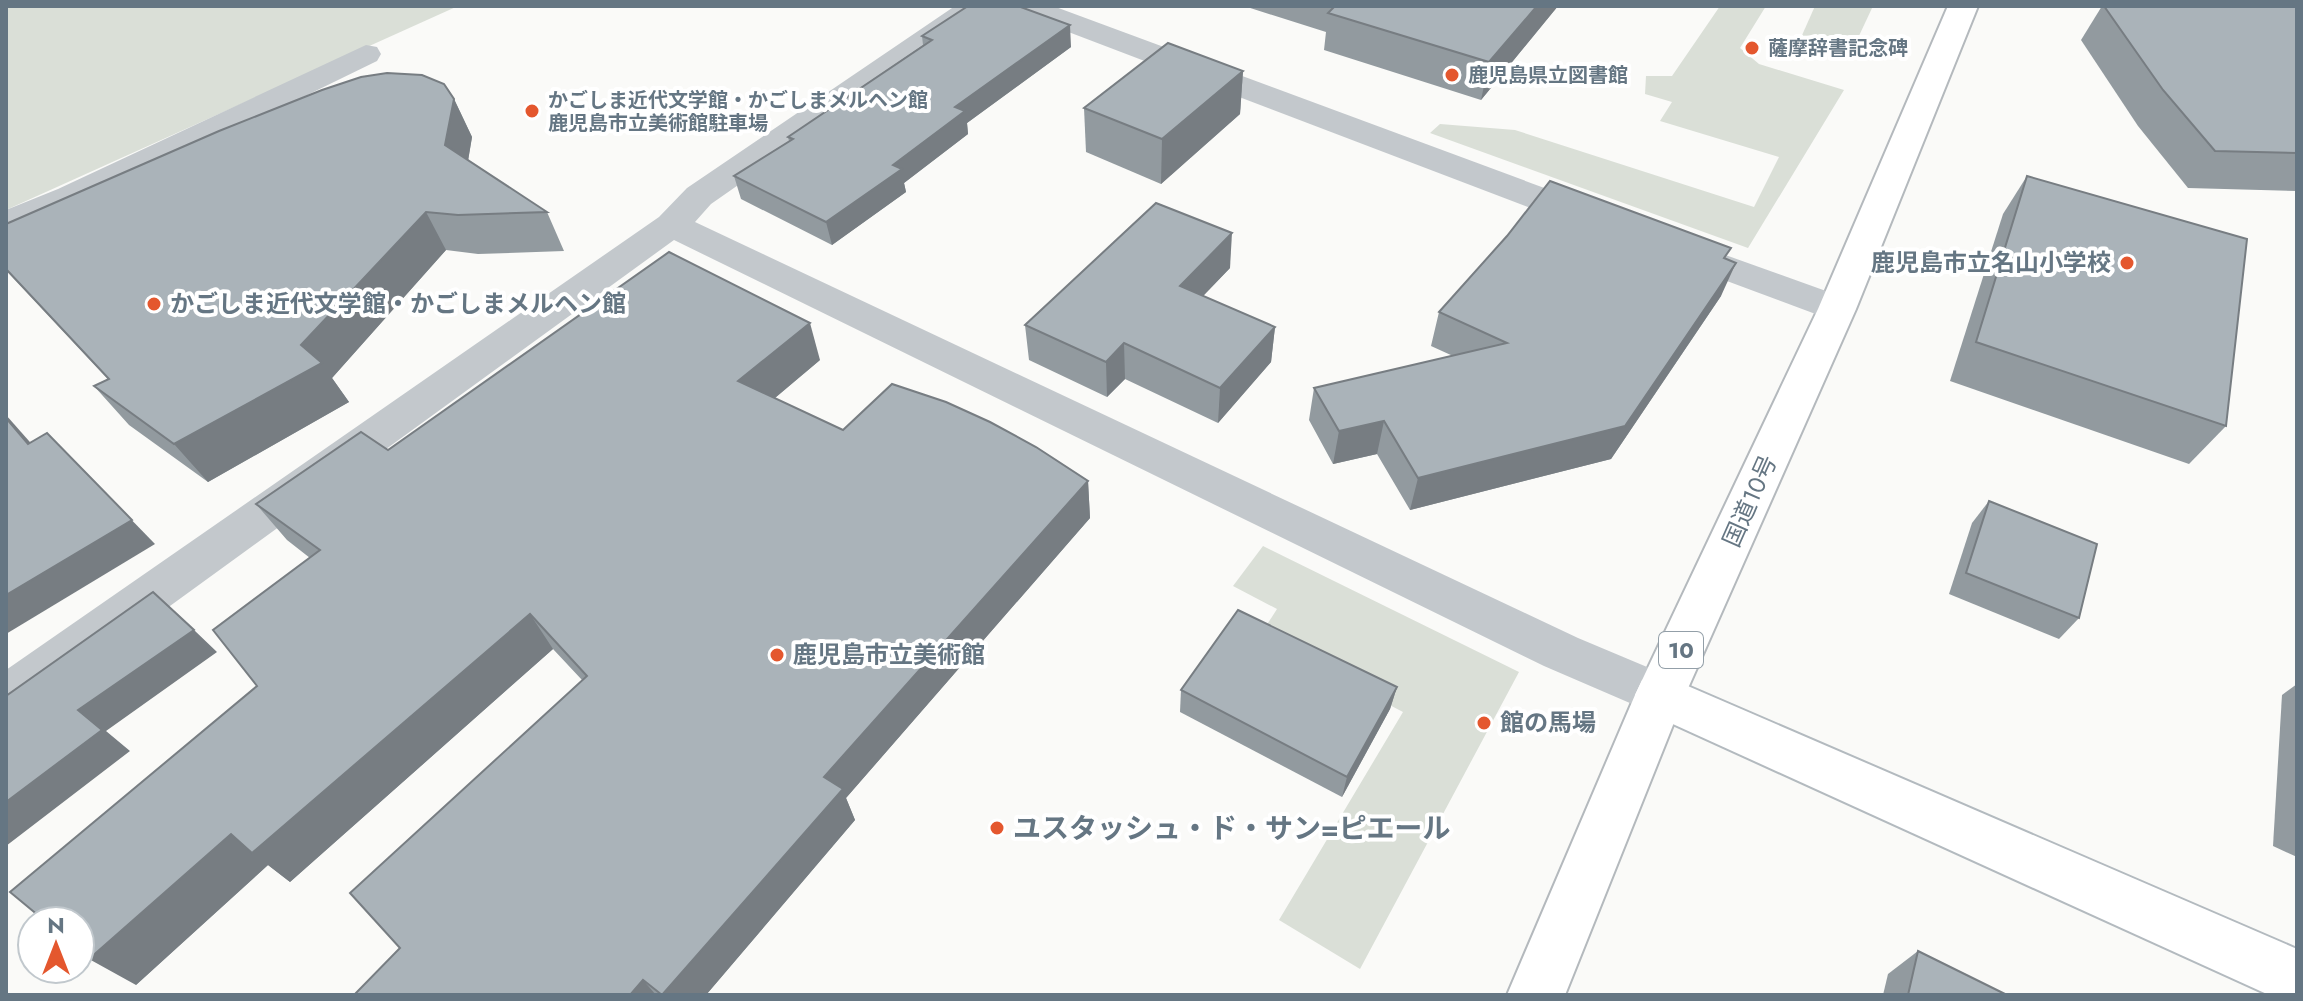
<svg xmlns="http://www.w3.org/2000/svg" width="2303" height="1001" viewBox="0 0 2303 1001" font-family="Jost,'Noto Sans JP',sans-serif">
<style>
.green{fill:#dadfd7}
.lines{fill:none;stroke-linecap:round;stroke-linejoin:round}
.secondary-casing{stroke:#b3babf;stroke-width:4}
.highway-casing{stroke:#b4b9bd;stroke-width:4}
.street{fill:#c3c8cc;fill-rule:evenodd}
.secondary{fill:#fff;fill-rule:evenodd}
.highway{fill:#fff;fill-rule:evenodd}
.wall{fill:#929a9f}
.shaded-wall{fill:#777d82}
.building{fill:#aab3b9;stroke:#777d82;stroke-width:2}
.poi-dot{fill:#e4572e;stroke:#fff;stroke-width:3}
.labels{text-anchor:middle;stroke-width:8;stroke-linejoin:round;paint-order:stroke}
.far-poi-label{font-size:20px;font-weight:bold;fill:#657683;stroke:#fff;text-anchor:start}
.shield{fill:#fff;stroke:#939fa8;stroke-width:2}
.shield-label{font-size:22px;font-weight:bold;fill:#657683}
.poi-label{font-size:24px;font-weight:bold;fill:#657683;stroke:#fff;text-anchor:start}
.street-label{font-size:24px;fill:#657683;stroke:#fff}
.near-poi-label{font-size:28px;font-weight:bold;fill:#657683;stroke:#fff;text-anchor:start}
</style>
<rect width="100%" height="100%" fill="#fafaf8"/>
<!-- green -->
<g class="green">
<path d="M6,6H458L6,210Z"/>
<path d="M1720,6H1766L1740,48L1759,64L1844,90L1748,248L1430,133L1440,124L1515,130L1754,207L1779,157L1660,121L1672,102L1645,94L1646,76H1672Z"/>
<path d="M1815,6H1873L1850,55L1799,42Z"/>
<path d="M1263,546L1519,672L1360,969L1279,920L1403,712L1259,637L1277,609L1233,586Z"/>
</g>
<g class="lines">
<defs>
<path id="secondary" d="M1660,674L2297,949V995H2269L1642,710L1635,695L1642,680Z"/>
<path id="highway" d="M1948,6H1978L1856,309L1685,695L1565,995H1507L1635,695L1818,309Z"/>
</defs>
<!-- secondary casing -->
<use href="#secondary" class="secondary-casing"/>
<!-- highway casing -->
<use href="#highway" class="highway-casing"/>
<!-- street -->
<g class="street">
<path d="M955,6H998L993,12L981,15L711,204L695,222L1578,638L1678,680L1685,695L1678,710L1660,716L1544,666L674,240L24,712L6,719V670L659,217L687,188Z"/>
<path d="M1011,6H1053L1604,210L1609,218L1604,226L1591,229L1578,226L1016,12Z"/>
<path d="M366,45L377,47L381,54L377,61L82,205L6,234V210L58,189Z"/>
<path d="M1678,238L1851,300L1856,309L1851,318L1837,322L1665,258L1660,250L1665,242Z"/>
</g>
<!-- secondary -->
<use href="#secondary" class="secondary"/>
<!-- highway -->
<use href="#highway" class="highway"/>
</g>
<!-- wall -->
<g class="wall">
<path d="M1244,6H1558L1481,100L1324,50L1326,32Z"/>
<path d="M2102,6H2297V191L2188,188L2138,126L2081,40Z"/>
<path d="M922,36L1071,47L967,123L968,134L904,183L906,192L832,245L741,199L734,176L789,141L788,137L923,45Z"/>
<path d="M1243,71L1240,114L1161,184L1086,152L1084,108Z"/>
<path d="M454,99L472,137L468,161L547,212L564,251L478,254L446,250L332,378L349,402L208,482L129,425L94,386L108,379L6,270V224Z"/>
<path d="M2027,176L2226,426L2189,464L1950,381L2003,214Z"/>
<path d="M1726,259L1721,296L1611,459L1410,510L1377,454L1333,464L1309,420L1314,388L1453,356L1431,346L1439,312Z"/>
<path d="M1230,268L1203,296L1275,327L1271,362L1218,423L1125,379L1107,397L1029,360L1025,325Z"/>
<path d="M820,360L775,398L843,430L1088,481L1090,518L846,798L855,820L706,995H354L400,948L582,680L553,649L290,882L268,865L136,985L310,558L287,540L256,504L388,450Z"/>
<path d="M1989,501L2079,618L2059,639L1949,594L1972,523Z"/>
<path d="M2297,684V857L2273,846L2282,695Z"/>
<path d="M1397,687L1390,709L1342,797L1180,712L1181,690Z"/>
<path d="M1918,951L2007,995H1883L1888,974Z"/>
</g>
<!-- shaded-wall -->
<g class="shaded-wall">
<path d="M1537,6H1558L1481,100L1489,62Z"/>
<path d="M1070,25L1071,47L967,123L968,134L904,183L906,192L832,245L826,222L893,165L955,107Z"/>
<path d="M1243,71L1240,114L1161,184L1162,139Z"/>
<path d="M454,99L472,137L464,184L445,145Z"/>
<path d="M426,212L446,250L332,378L349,402L208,482L174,444Z"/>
<path d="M1232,233L1230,268L1179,321L1180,286Z"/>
<path d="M1736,263L1721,296L1611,459L1410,510L1418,478Z"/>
<path d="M810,323L820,360L751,418L738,381Z"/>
<path d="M1275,327L1271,362L1218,423L1220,388Z"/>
<path d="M1124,343L1125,379L1107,397L1106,362Z"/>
<path d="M6,415L52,467L28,444L6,418Z"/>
<path d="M1384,421L1377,454L1333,464L1339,431Z"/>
<path d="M47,433L155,544L6,634V595Z"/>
<path d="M1088,481L1090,518L846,798L855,820L706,995H662L824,777Z"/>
<path d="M530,614L553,649L290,882L268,865L136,985L89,959L231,834Z"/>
<path d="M194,630L217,652L106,731L130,751L6,846V802L78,710Z"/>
<path d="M1397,687L1390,709L1342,797L1347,777Z"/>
<path d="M643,980L656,995H630Z"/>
</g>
<!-- building -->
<g class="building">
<path d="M968,6H1018L1070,25L955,107L965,111L893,165L902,169L826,222L734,176L793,139L788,137L932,40L922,36Z"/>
<path d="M1335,6H1537L1489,62L1328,13Z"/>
<path d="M2104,6H2297V153L2215,151L2163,90Z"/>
<path d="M1168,43L1243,71L1162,139L1084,108Z"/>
<path d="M387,73L422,75L444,84L454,99L445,145L547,212L458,215L426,212L301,345L322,363L174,444L94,386L109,379L6,269V224L219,131L322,90L361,77Z"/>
<path d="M2027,176L2247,239L2226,426L1976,342Z"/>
<path d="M1550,181L1731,248L1724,258L1736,263L1625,426L1418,478L1384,421L1339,431L1314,388L1507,343L1439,312L1507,236Z"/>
<path d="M1156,203L1232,233L1180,286L1275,327L1220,388L1124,343L1106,362L1025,325Z"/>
<path d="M669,252L810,323L738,381L843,430L892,384L946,402L990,422L1036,447L1088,481L824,777L843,789L662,995L643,980L630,995H354L400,948L350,893L587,676L530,614L252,853L231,834L89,959L80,951V921H45L10,892L257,686L213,630L320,550L256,504L361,432L388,450Z"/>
<path d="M6,418L28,444L47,433L132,520L6,595Z"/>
<path d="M1989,501L2097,544L2079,618L1966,573Z"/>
<path d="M153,592L194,630L78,710L102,730L6,802V696Z"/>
<path d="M1238,610L1397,687L1347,777L1181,690Z"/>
<path d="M1918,951L2007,995H1908Z"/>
</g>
<!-- markers -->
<g class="poi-dot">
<circle cx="1752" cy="48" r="8"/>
<circle cx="1452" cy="75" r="8"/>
<circle cx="532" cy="111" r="8"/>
<circle cx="2127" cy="263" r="8"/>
<circle cx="154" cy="304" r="8"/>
<circle cx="777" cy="655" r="8"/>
<circle cx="1484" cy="723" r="8"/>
<circle cx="997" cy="828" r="8"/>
</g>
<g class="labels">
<!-- far-poi labels -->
<g class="far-poi-label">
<text x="1768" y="55">薩摩辞書記念碑</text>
<text x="1468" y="82">鹿児島県立図書館</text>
<text x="548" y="107">かごしま近代文学館・かごしまメルヘン館<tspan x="548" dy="23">鹿児島市立美術館駐車場</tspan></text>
</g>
<!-- shield labels -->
<rect class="shield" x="1659" y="632" width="44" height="36" rx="6"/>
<g class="shield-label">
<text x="1681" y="658">10</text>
</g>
<!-- poi labels -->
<g class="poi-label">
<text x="2111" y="271" text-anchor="end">鹿児島市立名山小学校</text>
<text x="170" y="312">かごしま近代文学館・かごしまメルヘン館</text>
<text x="793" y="663">鹿児島市立美術館</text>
<text x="1500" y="731">館の馬場</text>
</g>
<!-- street labels -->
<g class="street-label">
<text transform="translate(1750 501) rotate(-66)" y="8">国道10号</text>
</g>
<!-- near-poi labels -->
<g class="near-poi-label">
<text x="1013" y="838">ユスタッシュ・ド・サン=ピエール</text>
</g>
</g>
<!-- border -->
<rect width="2303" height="1001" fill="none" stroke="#657683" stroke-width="16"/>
<!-- north arrow -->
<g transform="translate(56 945)"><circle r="38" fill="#ffffff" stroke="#c1c8cd" stroke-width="2"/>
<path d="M0-6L14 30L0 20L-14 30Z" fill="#e4572e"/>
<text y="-12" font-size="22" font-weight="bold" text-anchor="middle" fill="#657683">N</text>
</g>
</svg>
